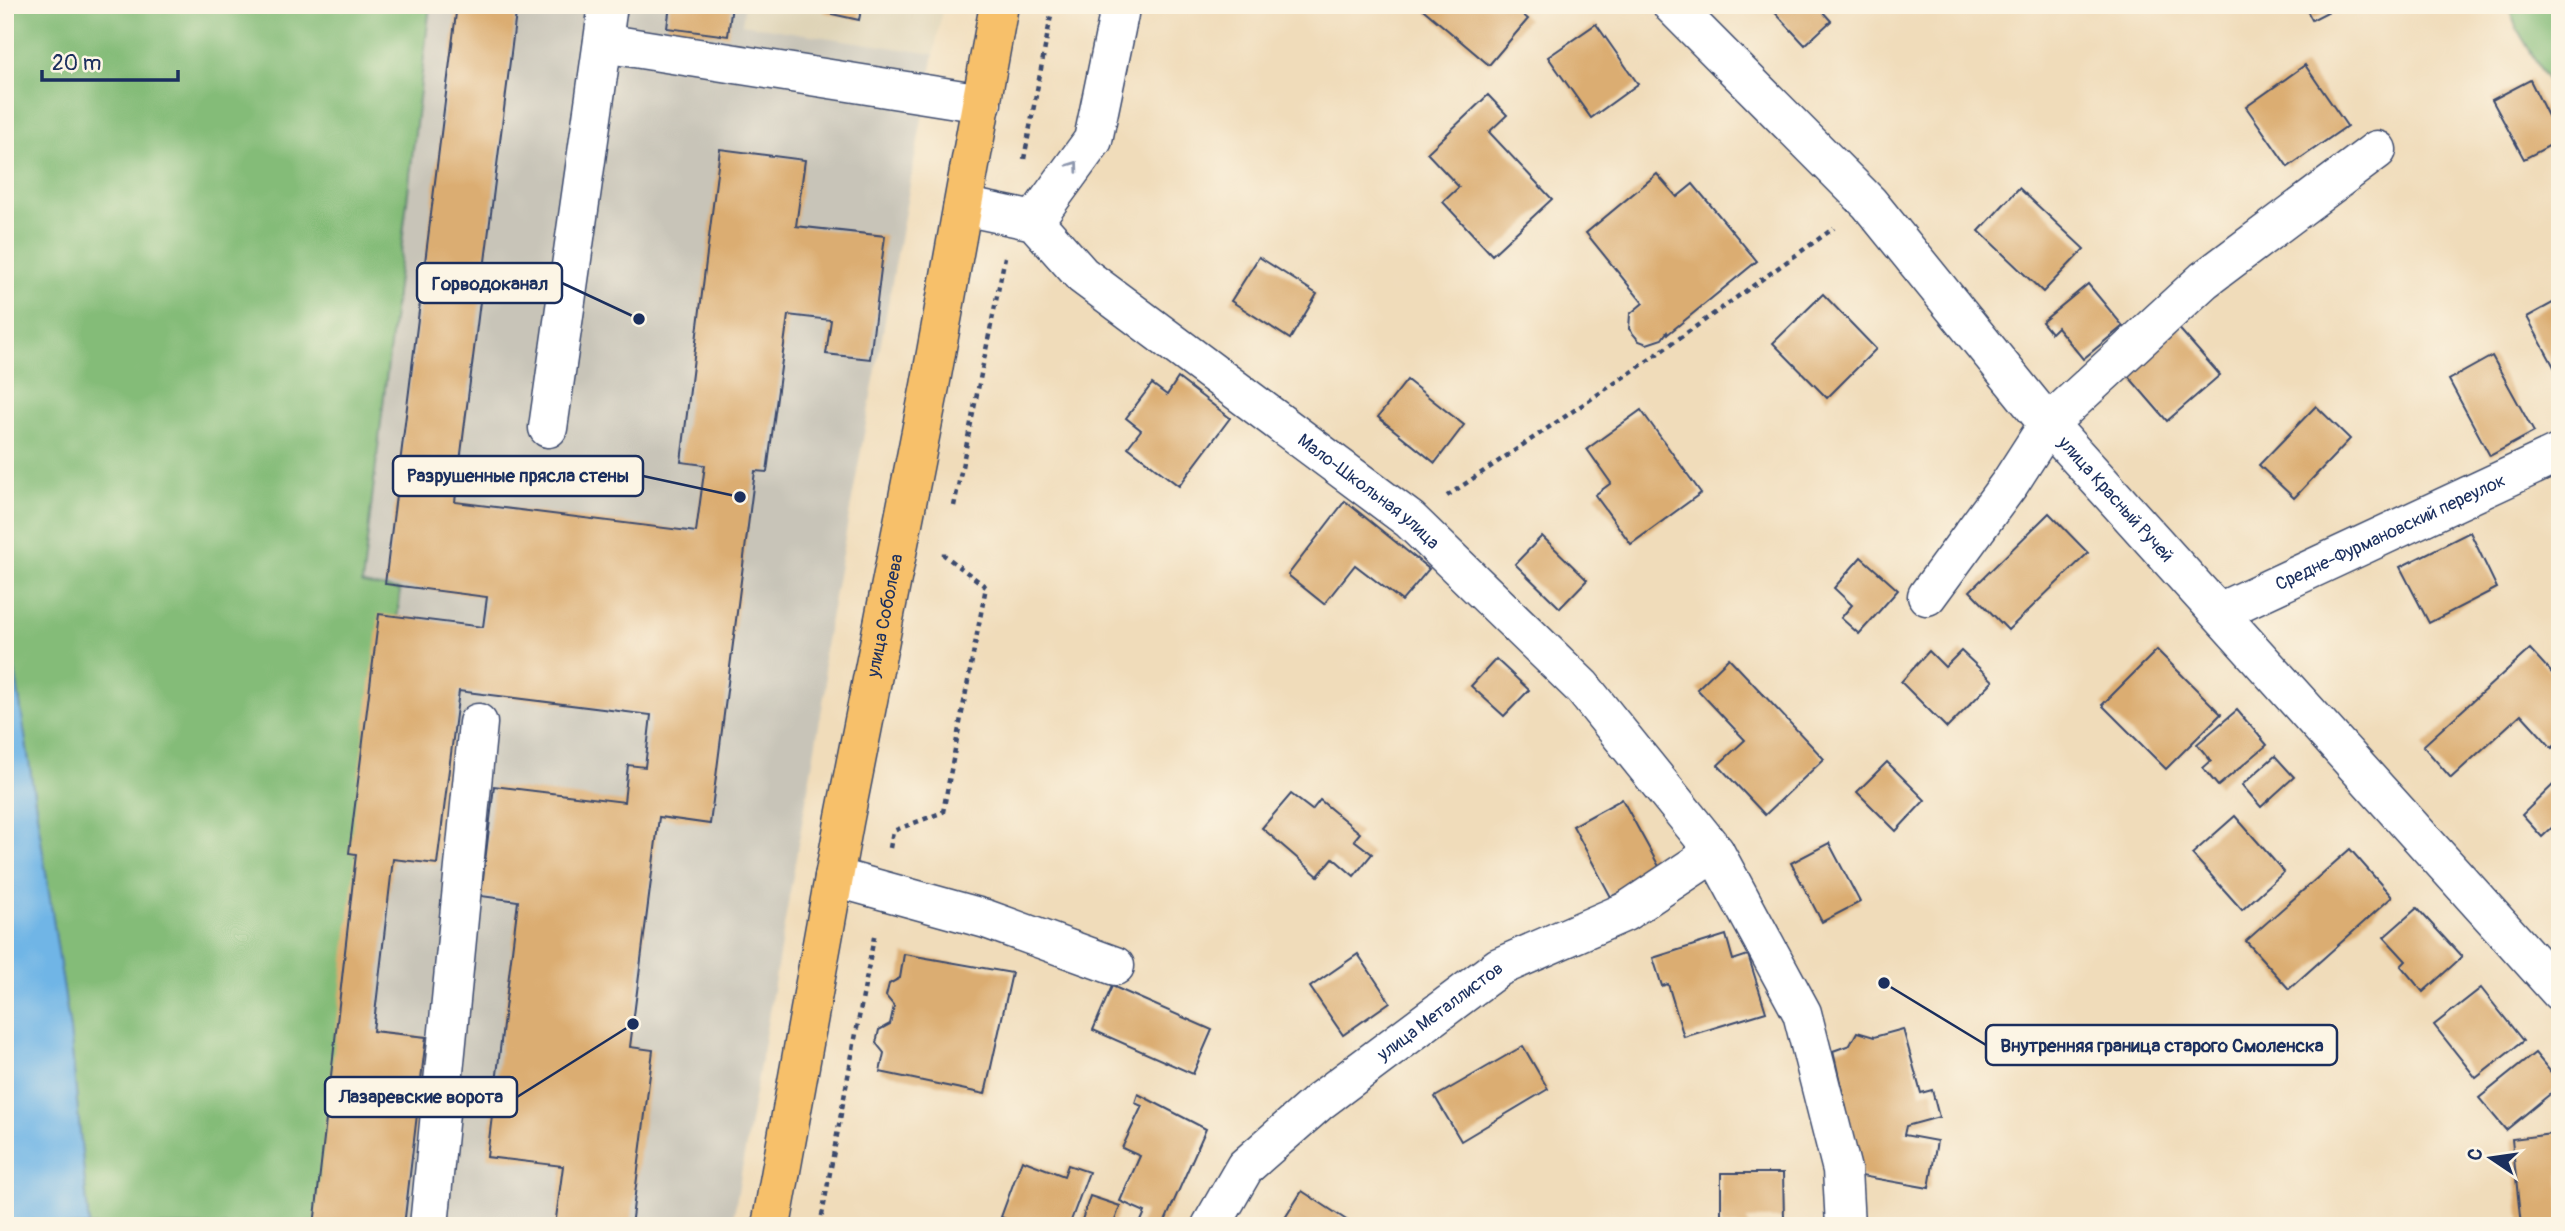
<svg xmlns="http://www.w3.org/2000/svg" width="2565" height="1231" viewBox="0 0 2565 1231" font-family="Pangolin,sans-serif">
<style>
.built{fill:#ded3b6}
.industrial{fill:#c8c4b8}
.forest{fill:#84bc78;stroke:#50766b;stroke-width:2}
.water{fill:#6fb5e6;stroke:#4572a2;stroke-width:2}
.building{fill:#dbad72}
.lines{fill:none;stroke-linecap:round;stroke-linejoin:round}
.minor-casing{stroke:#3b496c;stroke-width:41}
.major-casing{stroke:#3b496c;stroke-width:41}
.path{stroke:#3b496c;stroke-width:4.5;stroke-dasharray:5 5;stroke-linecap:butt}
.minor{stroke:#fff;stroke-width:38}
.major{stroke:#f7c06b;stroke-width:38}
.oneway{stroke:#8d97ae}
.labels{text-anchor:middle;stroke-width:6;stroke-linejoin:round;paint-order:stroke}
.street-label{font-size:18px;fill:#1b2f5e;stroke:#fcf5e5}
.leader{fill:none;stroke:#1b2f5e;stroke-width:2.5}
.callout-dot{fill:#1b2f5e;stroke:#fcf5e5;stroke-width:2.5}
.callout{fill:#fcf5e5;stroke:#1b2f5e;stroke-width:2.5}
.callout-label{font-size:19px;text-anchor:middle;font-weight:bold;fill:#1b2f5e}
</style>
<rect width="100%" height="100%" fill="#fcf5e5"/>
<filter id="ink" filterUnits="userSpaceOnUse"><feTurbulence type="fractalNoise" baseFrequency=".0143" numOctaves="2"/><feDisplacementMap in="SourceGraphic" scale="14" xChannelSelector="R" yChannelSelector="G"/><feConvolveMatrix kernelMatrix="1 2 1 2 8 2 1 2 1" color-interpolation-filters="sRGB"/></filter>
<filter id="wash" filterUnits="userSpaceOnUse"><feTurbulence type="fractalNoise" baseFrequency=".00686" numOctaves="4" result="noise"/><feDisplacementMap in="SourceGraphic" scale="28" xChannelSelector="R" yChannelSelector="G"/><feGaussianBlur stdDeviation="1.57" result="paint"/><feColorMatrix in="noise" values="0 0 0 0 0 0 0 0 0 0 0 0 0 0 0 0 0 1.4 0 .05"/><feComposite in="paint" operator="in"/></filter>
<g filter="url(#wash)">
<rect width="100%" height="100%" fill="#f0dcba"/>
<!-- built -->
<path class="built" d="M745,5H943L934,54L742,24Z"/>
<!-- industrial -->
<path class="industrial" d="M430,5H745L742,24L934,54L823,657L826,685L732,1226H329L357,1040L400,591L362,584Z"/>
<!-- forest -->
<g class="forest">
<path d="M5,5H430L362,584L400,590L357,1040L329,1226H89L70,1030L5,605Z"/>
<path d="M2508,5H2549L2560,22V102L2516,27Z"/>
</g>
<!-- water -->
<path class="water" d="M5,605L70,1030L89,1226H5Z"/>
<g id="blocks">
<!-- building -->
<g class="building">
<path d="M457,5H517L455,502L696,532L705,465L681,462L720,149L805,160L796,226L885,236L870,359L826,354L831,320L788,315L767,472L755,471L710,824L659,817L630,1047L653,1050L631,1226H555L563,1166L487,1157L518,901L481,896L494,786L624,802L628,765L645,767L651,715L459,691L437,864L393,859L373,1031L426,1037L404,1226H314L356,854L349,853L379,614L483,627L487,597L385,584Z"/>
<path d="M670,5H732L728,36L667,28Z"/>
<path d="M825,5H862L859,20L823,12Z"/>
<path d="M1418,5H1512L1528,19L1489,65Z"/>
<path d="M1768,5H1829L1822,11L1831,21L1805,45Z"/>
<path d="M2304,5H2341L2312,20Z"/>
<path d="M1596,24L1638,84L1591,118L1548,57Z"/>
<path d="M2305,65L2347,126L2288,167L2246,107Z"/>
<path d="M2530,80L2560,140L2524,159L2492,100Z"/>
<path d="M1488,95L1507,115L1489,132L1552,199L1492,255L1443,202L1459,187L1427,153Z"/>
<path d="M1657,174L1677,197L1693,184L1757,261L1668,334L1667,332L1662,339L1647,344L1639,341L1629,329L1630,314L1643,303L1586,233Z"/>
<path d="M2019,188L2084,249L2043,292L1979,231Z"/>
<path d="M1259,257L1317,294L1290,339L1231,301Z"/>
<path d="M2088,284L2123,326L2083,359L2057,327L2051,333L2042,322Z"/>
<path d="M1823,294L1876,349L1827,398L1773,343Z"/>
<path d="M2560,299V378L2527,317Z"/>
<path d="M2176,325L2220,375L2167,421L2123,370Z"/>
<path d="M2492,356L2534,432L2490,456L2449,380Z"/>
<path d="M1178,378L1230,418L1179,486L1128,447L1141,430L1126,418L1152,384L1167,395Z"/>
<path d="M1407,380L1464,425L1435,463L1378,417Z"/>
<path d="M2316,406L2350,439L2294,498L2259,465Z"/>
<path d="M1641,410L1701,493L1631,544L1595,495L1611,483L1587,449Z"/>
<path d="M1345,501L1429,569L1402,601L1355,565L1324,604L1288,575Z"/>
<path d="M2049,513L2088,553L2008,630L1970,591Z"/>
<path d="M2470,532L2497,588L2429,623L2400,567Z"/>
<path d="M1542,536L1587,580L1560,608L1515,564Z"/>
<path d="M1861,557L1898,590L1859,634L1841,618L1852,605L1834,588Z"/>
<path d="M2530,649L2560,682V741L2552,748L2521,714L2451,778L2423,746Z"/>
<path d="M2157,650L2221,714L2166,769L2102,705Z"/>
<path d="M1929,651L1945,667L1961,651L1993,681L1947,728L1901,682Z"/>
<path d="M1729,658L1824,759L1765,815L1718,765L1745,740L1697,689Z"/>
<path d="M1496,659L1529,690L1504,716L1471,686Z"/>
<path d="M2237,710L2267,745L2218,786L2203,768L2211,761L2197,744Z"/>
<path d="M2275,756L2294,777L2261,807L2242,785Z"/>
<path d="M1887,762L1925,800L1896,831L1857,792Z"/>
<path d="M2560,778V820L2542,837L2522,815Z"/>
<path d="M1291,794L1312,810L1320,800L1360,833L1354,840L1372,854L1354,876L1333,858L1318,876L1262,828Z"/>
<path d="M1622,799L1661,870L1611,897L1573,826Z"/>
<path d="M2235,816L2284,872L2242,910L2192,854Z"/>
<path d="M1829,843L1860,902L1822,922L1791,863Z"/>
<path d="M2350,849L2392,897L2289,989L2246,941Z"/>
<path d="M2417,908L2462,957L2423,992L2401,966L2406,961L2384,937Z"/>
<path d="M1726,935L1733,960L1748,955L1766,1012L1684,1037L1668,984L1662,986L1653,958Z"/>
<path d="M904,954L1012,973L985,1094L880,1072L884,1053L876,1043L879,1030L890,1024L894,1006L886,996L889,984L900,978Z"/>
<path d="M1358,954L1390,1002L1343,1035L1310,987Z"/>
<path d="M1112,986L1212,1030L1193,1074L1093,1030Z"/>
<path d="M2481,988L2523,1041L2476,1078L2434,1025Z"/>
<path d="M1903,1029L1921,1093L1932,1090L1939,1117L1906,1126L1904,1135L1937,1141L1929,1188L1861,1176L1833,1051L1850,1045L1857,1032L1874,1037Z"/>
<path d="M1523,1046L1548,1089L1461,1141L1435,1097Z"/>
<path d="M2535,1053L2560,1083V1086L2506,1130L2479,1098Z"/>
<path d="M1138,1094L1206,1129L1163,1226H1139L1145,1212L1120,1201L1140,1156L1122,1148L1142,1106L1135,1103Z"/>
<path d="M2560,1133V1226H2521L2512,1139Z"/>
<path d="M1022,1160L1064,1176L1068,1165L1089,1172L1069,1226H1023L1001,1217Z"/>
<path d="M1721,1173H1783L1784,1219H1747L1748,1226H1721Z"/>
<path d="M1302,1191L1348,1221L1345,1226H1280Z"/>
<path d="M1090,1196L1120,1206L1113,1226H1080Z"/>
</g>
</g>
</g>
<g filter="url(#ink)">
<use href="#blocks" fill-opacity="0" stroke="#3b496c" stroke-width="2"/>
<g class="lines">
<defs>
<g id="minor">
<path id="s1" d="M1672,5L1869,203L2048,424L2560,992"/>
<path d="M603,43L982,103"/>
<path id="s2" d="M963,206L1034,221L1082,275L1410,520L1582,687L1715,852L1802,1013L1842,1170L1845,1226"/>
<path d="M1034,221L1093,140L1119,14L1113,5"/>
<path d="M548,428L608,5"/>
<path d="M1927,596L2010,483L2048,424L2204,280L2377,150"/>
<path id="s3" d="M2219,612L2560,453"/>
<path d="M834,877L986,919L1115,966"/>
<path d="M429,1226L478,723"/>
<path id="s4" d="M1211,1226L1245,1167L1320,1101L1499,967L1625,912L1715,852"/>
</g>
<g id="major">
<path id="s5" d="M771,1226L844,822L930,386L999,5"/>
</g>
</defs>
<!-- minor casing -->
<use href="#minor" class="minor-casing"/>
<!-- major casing -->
<use href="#major" class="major-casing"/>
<!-- path -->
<g class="path">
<path d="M1024,159L1053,5"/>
<path d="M1447,496L1646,362L1834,228"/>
<path d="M954,506L1005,257"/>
<path d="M890,848L893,831L943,812L986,587L944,555V552"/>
<path d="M820,1226L875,932"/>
</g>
<!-- minor -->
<use href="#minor" class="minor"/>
<!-- major -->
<use href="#major" class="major"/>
</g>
<!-- one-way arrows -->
<defs><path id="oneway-chevron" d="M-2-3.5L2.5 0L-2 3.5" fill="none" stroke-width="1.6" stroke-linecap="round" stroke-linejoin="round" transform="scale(1.75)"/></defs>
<use class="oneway" href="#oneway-chevron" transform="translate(1074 166) rotate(-54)"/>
</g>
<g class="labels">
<!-- street labels -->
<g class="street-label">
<text dy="6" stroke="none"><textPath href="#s2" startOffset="504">Мало-Школьная улица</textPath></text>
<text dy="6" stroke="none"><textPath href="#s1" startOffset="665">улица Красный Ручей</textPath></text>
<text dy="6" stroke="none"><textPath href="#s3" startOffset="189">Средне-Фурмановский переулок</textPath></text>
<text dy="6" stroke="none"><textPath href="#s5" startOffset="621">улица Соболева</textPath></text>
<text dy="6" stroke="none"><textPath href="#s4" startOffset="318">улица Металлистов</textPath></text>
</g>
</g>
<!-- callouts -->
<path class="leader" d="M639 319L562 283M740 497L643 476M1884 983L1986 1045M633 1024L517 1097"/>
<g class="callout-dot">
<circle cx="639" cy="319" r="7"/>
<circle cx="740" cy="497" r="7"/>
<circle cx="1884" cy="983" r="7"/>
<circle cx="633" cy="1024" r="7"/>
</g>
<g class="callout">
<rect x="417" y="263" width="145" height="40" rx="7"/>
<rect x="393" y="456" width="250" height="40" rx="7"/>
<rect x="1986" y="1025" width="351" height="40" rx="7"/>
<rect x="325" y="1077" width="192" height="40" rx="7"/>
</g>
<g class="callout-label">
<text x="490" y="290">Горводоканал</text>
<text x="518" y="482">Разрушенные прясла стены</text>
<text x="2162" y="1052">Внутренняя граница старого Смоленска</text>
<text x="421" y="1103">Лазаревские ворота</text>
</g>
<!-- margin -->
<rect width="2565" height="1231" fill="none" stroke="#fcf5e5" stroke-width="28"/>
<!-- north arrow -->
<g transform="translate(2491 1158) rotate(283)" stroke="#fcf5e5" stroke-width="5" paint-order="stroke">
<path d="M0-5L12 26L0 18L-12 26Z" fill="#1b2f5e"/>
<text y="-10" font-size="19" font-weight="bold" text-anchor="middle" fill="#1b2f5e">С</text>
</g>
<!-- scale -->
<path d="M42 70v10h136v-10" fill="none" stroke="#1b2f5e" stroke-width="3.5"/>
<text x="52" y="70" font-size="21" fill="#1b2f5e" stroke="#fcf5e5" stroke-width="5" paint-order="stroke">20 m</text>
</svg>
